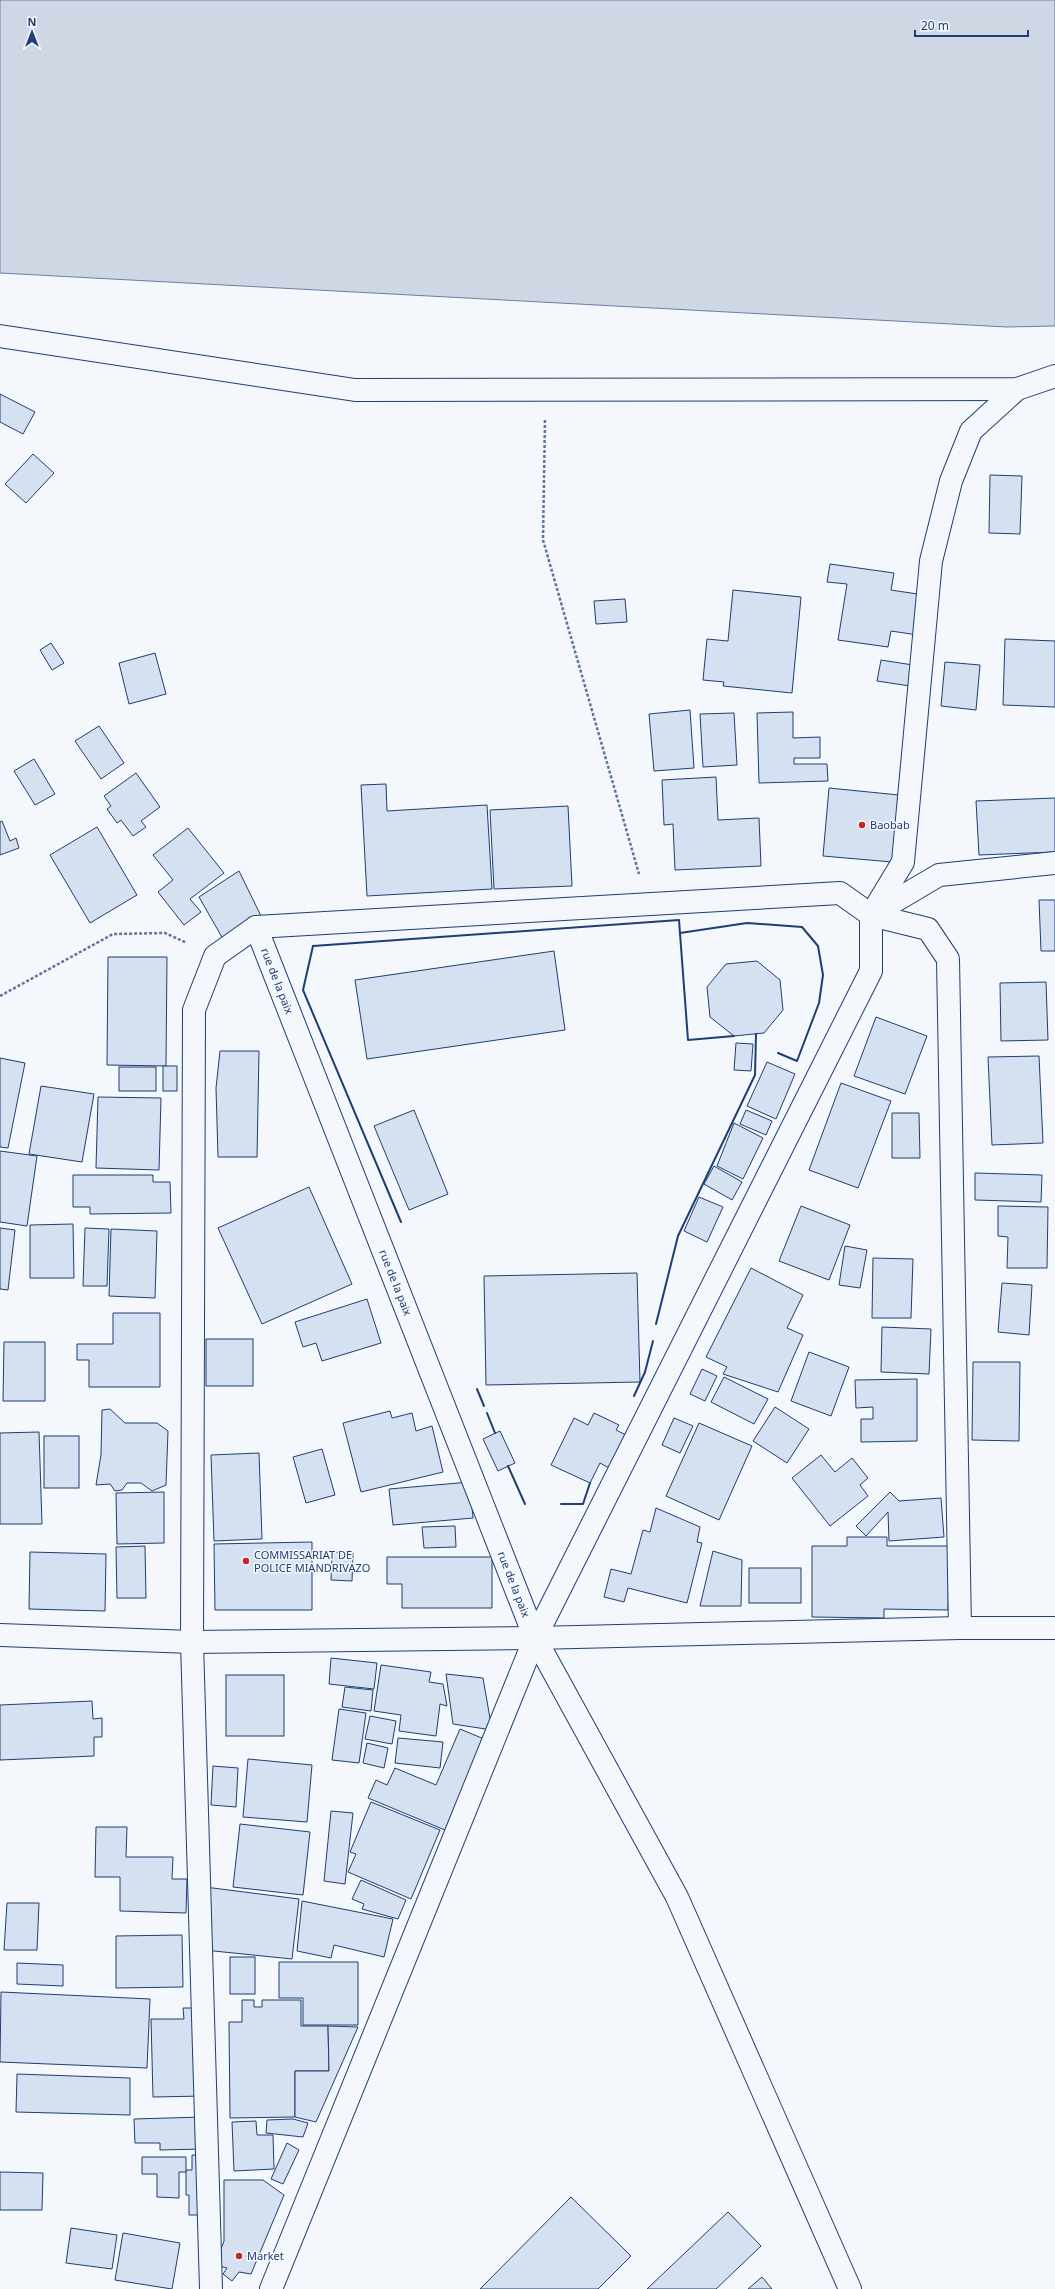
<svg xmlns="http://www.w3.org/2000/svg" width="1055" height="2289" viewBox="0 0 1055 2289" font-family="'Noto Sans',sans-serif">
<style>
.water{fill:#cfd7e4;stroke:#687fa3}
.building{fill:#d5e0f0;stroke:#1d3f73}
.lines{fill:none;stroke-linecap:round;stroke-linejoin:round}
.pedestrian-casing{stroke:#1d3f73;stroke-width:24}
.minor-casing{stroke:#1d3f73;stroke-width:24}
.path{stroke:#5e769c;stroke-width:2.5;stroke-dasharray:3 2;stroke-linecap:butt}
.pedestrian{stroke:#f4f7fb;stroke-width:22}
.minor{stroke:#f4f7fb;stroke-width:22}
.wall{stroke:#1d3f73;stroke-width:2}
.poi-dot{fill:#c62828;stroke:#f4f7fb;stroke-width:1.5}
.labels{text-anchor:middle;stroke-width:3;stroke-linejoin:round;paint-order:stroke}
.poi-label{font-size:11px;fill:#1d3f73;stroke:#f4f7fb;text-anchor:start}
.street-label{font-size:11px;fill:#1d3f73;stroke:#f4f7fb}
</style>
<rect width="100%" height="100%" fill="#f4f7fb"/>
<!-- water -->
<path class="water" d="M0,0H1055V326L1007,327L0,273Z"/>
<!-- building -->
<g class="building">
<path d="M0,394L35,412L23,434L0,422Z"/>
<path d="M33,454L54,473L26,503L5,484Z"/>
<path d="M990,475L1022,476L1020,534L989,533Z"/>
<path d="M830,564L894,573L891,590L924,595L918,635L891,631L888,647L838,640L847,584L827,582Z"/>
<path d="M733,590L801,597L792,693L723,686L724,682L703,680L707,639L728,641Z"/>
<path d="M625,599L627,622L596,624L594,601Z"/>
<path d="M1005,639L1055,641V707L1003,705Z"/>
<path d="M51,643L64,663L52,670L40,650Z"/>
<path d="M155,653L166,694L129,704L119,663Z"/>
<path d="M881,660L913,665L910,686L877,681Z"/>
<path d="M945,662L980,665L976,710L941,706Z"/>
<path d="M690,710L694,768L654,771L649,714Z"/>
<path d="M793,712V738L820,737V758H794V764H827L828,781L759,783L757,713Z"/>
<path d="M734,713L737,765L703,767L700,714Z"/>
<path d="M99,726L124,763L101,779L75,741Z"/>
<path d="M34,759L55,794L35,805L14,771Z"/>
<path d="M136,773L160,807L141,821L146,827L133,836L121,820L117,823L107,809L111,806L104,796Z"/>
<path d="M716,777L718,820L759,818L761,866L675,870L673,824L664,825L662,780Z"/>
<path d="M386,784L387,811L487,805L492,889L367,896L361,785Z"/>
<path d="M829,788L899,795L892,862L823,856Z"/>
<path d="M1055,798V852L979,855L976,801Z"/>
<path d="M568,806L572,886L494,889L490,810Z"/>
<path d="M2,821L10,841L16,838L19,848L0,855V822Z"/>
<path d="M97,827L137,895L90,923L50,855Z"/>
<path d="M188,828L224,873L190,899L201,912L184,925L158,892L173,880L153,855Z"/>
<path d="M239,871L262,918L223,939L199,897Z"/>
<path d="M1039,900H1055V951H1041Z"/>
<path d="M554,951L565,1030L367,1059L355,980Z"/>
<path d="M108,957H167L166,1066L107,1065Z"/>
<path d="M757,961L780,980L783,1010L764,1033L734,1036L710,1017L707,987L726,964Z"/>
<path d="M1046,982L1048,1040L1001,1041L1000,983Z"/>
<path d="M876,1017L927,1036L905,1094L854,1076Z"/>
<path d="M736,1043L753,1044L751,1071L734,1070Z"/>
<path d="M220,1051H259L257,1157H218L216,1088Z"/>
<path d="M1039,1056L1043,1143L992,1145L988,1057Z"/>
<path d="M0,1058L25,1063L8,1148L0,1147Z"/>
<path d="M767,1062L795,1074L776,1119L747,1106Z"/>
<rect x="163" y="1066" width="14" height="25"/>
<rect x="119" y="1067" width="37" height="24"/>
<path d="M841,1083L891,1101L858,1188L809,1170Z"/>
<path d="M41,1086L94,1094L82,1162L29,1154Z"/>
<path d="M98,1097L161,1098L159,1170L96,1168Z"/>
<path d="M414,1110L448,1194L409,1210L374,1126Z"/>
<path d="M746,1110L772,1121L766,1135L740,1124Z"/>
<path d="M892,1113H919L920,1158H892Z"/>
<path d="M734,1123L763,1138L743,1179L717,1166Z"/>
<path d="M0,1151L37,1156L27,1226L0,1222Z"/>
<path d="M714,1166L742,1182L732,1200L704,1184Z"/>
<path d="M975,1173L1042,1175L1041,1202L975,1200Z"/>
<path d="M73,1175H153V1182H170L171,1213L90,1214V1207H73Z"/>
<path d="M309,1187L352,1284L262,1324L218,1228Z"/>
<path d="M699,1197L723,1207L707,1242L684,1231Z"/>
<path d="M801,1206L850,1225L829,1280L779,1261Z"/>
<path d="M998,1206L1048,1207L1047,1268H1007L1008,1237L998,1236Z"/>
<path d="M73,1224L74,1278H30V1225Z"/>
<path d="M0,1228L15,1230L8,1290L0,1289Z"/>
<path d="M85,1228L109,1229L107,1286H83Z"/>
<path d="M111,1229L157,1231L155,1298L109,1296Z"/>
<path d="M845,1246L867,1250L860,1288L839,1285Z"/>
<path d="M873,1258L913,1259L911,1318H872Z"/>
<path d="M751,1268L803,1295L787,1328L803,1335L778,1392L723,1374L727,1367L706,1357Z"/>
<path d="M637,1273L640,1382L486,1385L484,1276Z"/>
<path d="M1002,1283L1032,1285L1029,1335L998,1332Z"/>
<path d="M367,1299L381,1343L322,1361L316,1343L303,1347L295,1322Z"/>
<path d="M113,1313H160V1387H89V1360H77V1344H113Z"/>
<path d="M882,1327L931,1329L929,1374L881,1372Z"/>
<rect x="206" y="1339" width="47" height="47"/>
<path d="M4,1342H45V1401H3Z"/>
<path d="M809,1352L849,1367L831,1416L791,1401Z"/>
<path d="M973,1362H1020L1019,1441L972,1440Z"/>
<path d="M702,1369L717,1376L705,1401L690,1394Z"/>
<path d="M724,1377L768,1399L754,1424L711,1402Z"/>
<path d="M917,1379V1441L861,1442V1419H873V1407L856,1408L855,1380Z"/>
<path d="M775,1407L809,1429L787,1463L753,1441Z"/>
<path d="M110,1409L125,1423H157L168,1431L166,1485L152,1491L141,1483H127L122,1490L115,1491L110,1484L96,1485L101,1455L102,1410Z"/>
<path d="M390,1411L392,1418L412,1413L416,1431L432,1426L443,1472L361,1492L343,1423Z"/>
<path d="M594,1413L619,1425L616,1430L628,1436L611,1469L600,1463L590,1483L551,1465L574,1418L588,1425Z"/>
<path d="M674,1418L693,1426L680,1453L662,1445Z"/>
<path d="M699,1423L752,1446L719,1520L666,1496Z"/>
<path d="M500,1431L515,1463L498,1471L483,1439Z"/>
<path d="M39,1432L42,1524H0V1433Z"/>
<rect x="44" y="1436" width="35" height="52"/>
<path d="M322,1449L335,1495L306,1503L293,1457Z"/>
<path d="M259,1453L262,1539L214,1541L211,1455Z"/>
<path d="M821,1455L835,1472L852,1458L868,1478L860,1485L868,1496L830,1526L792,1478Z"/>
<path d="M470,1482L473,1518L393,1525L389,1489Z"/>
<path d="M164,1492V1543L117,1544L116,1493Z"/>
<path d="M890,1492L899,1501L941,1498L944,1537L889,1541L888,1512L866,1536L856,1526Z"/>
<path d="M656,1508L700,1527L697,1542L702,1543L687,1603L628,1588L624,1602L604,1597L611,1569L631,1574L643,1530L650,1532Z"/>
<path d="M455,1526L456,1547L424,1548L422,1527Z"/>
<path d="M847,1537H887V1546H949L948,1610L884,1609V1618L812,1617V1546H847Z"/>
<path d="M312,1542V1610H215L214,1544Z"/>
<path d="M145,1546L146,1598H117L116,1547Z"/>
<path d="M713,1551L742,1560L741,1606H700Z"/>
<path d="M30,1552L106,1554L105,1611L29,1609Z"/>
<path d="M332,1552L353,1553L352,1581L331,1580Z"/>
<path d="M387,1557H492V1608H402V1584H387Z"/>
<rect x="749" y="1568" width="52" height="35"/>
<path d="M331,1658L377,1663L374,1689L329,1684Z"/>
<path d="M381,1665L431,1672L429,1682L443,1684L447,1706L440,1704L436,1736L399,1731L401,1715L374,1711Z"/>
<path d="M446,1674L483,1678L492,1730L453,1724Z"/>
<rect x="226" y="1675" width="58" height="61"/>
<path d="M345,1687L373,1690L371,1711L342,1707Z"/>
<path d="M92,1701L93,1719L102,1718V1737H94V1756L0,1760V1705Z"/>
<path d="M339,1709L366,1713L359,1763L332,1760Z"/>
<path d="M370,1716L396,1721L392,1744L365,1739Z"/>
<path d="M460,1729L484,1739L445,1830L368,1798L376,1780L387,1785L395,1768L436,1785Z"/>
<path d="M398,1738L443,1742L440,1768L395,1763Z"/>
<path d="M367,1743L388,1748L384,1768L363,1763Z"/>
<path d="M248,1759L312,1765L307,1822L243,1817Z"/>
<path d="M213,1766L238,1768L236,1807L211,1805Z"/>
<path d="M371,1802L440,1830L411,1899L348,1872L356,1854L350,1852Z"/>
<path d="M331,1811L353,1813L345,1884L324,1881Z"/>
<path d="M240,1824L310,1832L303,1895L233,1887Z"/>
<path d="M96,1827H127L126,1857H173L172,1879H187L186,1913L120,1911V1877H95Z"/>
<path d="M361,1880L406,1900L398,1919L362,1909L364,1904L352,1899Z"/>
<path d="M205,1887L299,1899L292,1959L204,1950Z"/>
<path d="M302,1901L393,1919L384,1957L334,1945L331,1958L297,1951Z"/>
<path d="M7,1903H39L37,1950H4Z"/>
<path d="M182,1935L183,1987L116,1988V1936Z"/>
<rect x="230" y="1957" width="25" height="37"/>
<path d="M279,1962H358V2025H303V1998H279Z"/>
<path d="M17,1963L63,1965V1986L17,1984Z"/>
<path d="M1,1992L150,1999L147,2068L0,2062Z"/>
<path d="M242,2000H254V2007H262V2000H301V2026H328L329,2071H295V2117L230,2118L229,2022H242Z"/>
<path d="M183,2008H201L204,2096L153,2097L151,2019H184Z"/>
<path d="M328,2026L358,2027L316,2122L295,2117V2071H329Z"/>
<path d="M17,2074L130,2078V2115L16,2112Z"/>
<path d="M202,2117L204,2149L160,2150V2143H135L134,2119Z"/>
<path d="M293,2119L308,2123L303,2137L266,2133L267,2120Z"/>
<path d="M256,2121L257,2135H273L274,2169L234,2171L232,2122Z"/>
<path d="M287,2143L299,2150L283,2184L271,2179Z"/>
<path d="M192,2155H205L207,2215H189V2195H186V2170H192Z"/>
<path d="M142,2157H186V2172H179V2198L157,2197V2174H142Z"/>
<path d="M0,2172L43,2173L42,2210H0Z"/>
<path d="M224,2180H263L284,2195L251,2274L239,2272L232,2281L223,2274L227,2268L215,2265L224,2241Z"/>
<path d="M571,2197L631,2256L598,2289H480Z"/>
<path d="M728,2212L761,2246L716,2289H647Z"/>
<path d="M71,2228L117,2235L112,2269L66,2263Z"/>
<path d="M123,2233L180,2243L172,2289L115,2280Z"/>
<path d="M762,2277L772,2289H748Z"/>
</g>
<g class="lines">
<defs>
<path id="pedestrian" d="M192,1642L211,2289"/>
<g id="minor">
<path d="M0,336L355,390L1017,389L1055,376"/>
<path d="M873,914L939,875L1055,863"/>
<path id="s1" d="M256,927L535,1638L677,1897L850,2289"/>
<path d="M0,1635L192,1642L535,1638L960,1628H1055"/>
<path d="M192,1642L194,1010L215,956L256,927L840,893L871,915L928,929L948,959L960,1628"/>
<path d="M271,2289L535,1638L871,971V915L903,862L931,561L951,481L971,431L1017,389"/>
</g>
</defs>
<!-- pedestrian casing -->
<use href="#pedestrian" class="pedestrian-casing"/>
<!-- minor casing -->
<use href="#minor" class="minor-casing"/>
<!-- path -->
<g class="path">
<path d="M545,420L543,540L639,874"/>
<path d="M0,996L113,934L165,933L187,943"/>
</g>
<!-- pedestrian -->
<use href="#pedestrian" class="pedestrian"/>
<!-- minor -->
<use href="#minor" class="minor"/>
<!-- wall -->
<g class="wall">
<path d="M680,933L747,923L802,927L818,946L823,975L819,1003L797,1061L778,1053"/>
<path d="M401,1222L303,990L313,946L679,920L688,1040L734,1036"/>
<path d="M656,1324L678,1236L755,1075L756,1034"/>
<path d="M477,1389L484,1406"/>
<path d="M634,1396L645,1372L653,1341"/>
<path d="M487,1413L495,1433"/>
<path d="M508,1466L525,1504"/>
<path d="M561,1504H583L590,1483"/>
</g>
</g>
<!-- markers -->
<g class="poi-dot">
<circle cx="862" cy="825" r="4"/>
<circle cx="246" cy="1561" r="4"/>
<circle cx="239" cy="2256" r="4"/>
</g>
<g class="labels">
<!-- poi labels -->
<g class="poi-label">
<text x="870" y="829">Baobab</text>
<text x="254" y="1559">COMMISSARIAT DE<tspan x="254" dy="13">POLICE MIANDRIVAZO</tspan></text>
<text x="247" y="2260">Market</text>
</g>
<!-- street labels -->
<g class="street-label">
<text dy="4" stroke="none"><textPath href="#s1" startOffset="58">rue de la paix</textPath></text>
<text dy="4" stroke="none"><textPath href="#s1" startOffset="382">rue de la paix</textPath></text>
<text dy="4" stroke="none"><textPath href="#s1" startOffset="706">rue de la paix</textPath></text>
</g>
</g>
<!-- north arrow -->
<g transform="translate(32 32)" stroke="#f4f7fb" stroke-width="3" paint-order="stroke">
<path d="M0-3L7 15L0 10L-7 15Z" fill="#1d3f73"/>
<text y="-6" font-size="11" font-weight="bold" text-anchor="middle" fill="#1d3f73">N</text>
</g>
<!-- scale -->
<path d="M915 30v6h113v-6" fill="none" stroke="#1d3f73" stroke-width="2"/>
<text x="921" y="30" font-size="12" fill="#1d3f73" stroke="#f4f7fb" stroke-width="3" paint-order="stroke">20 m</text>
</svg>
